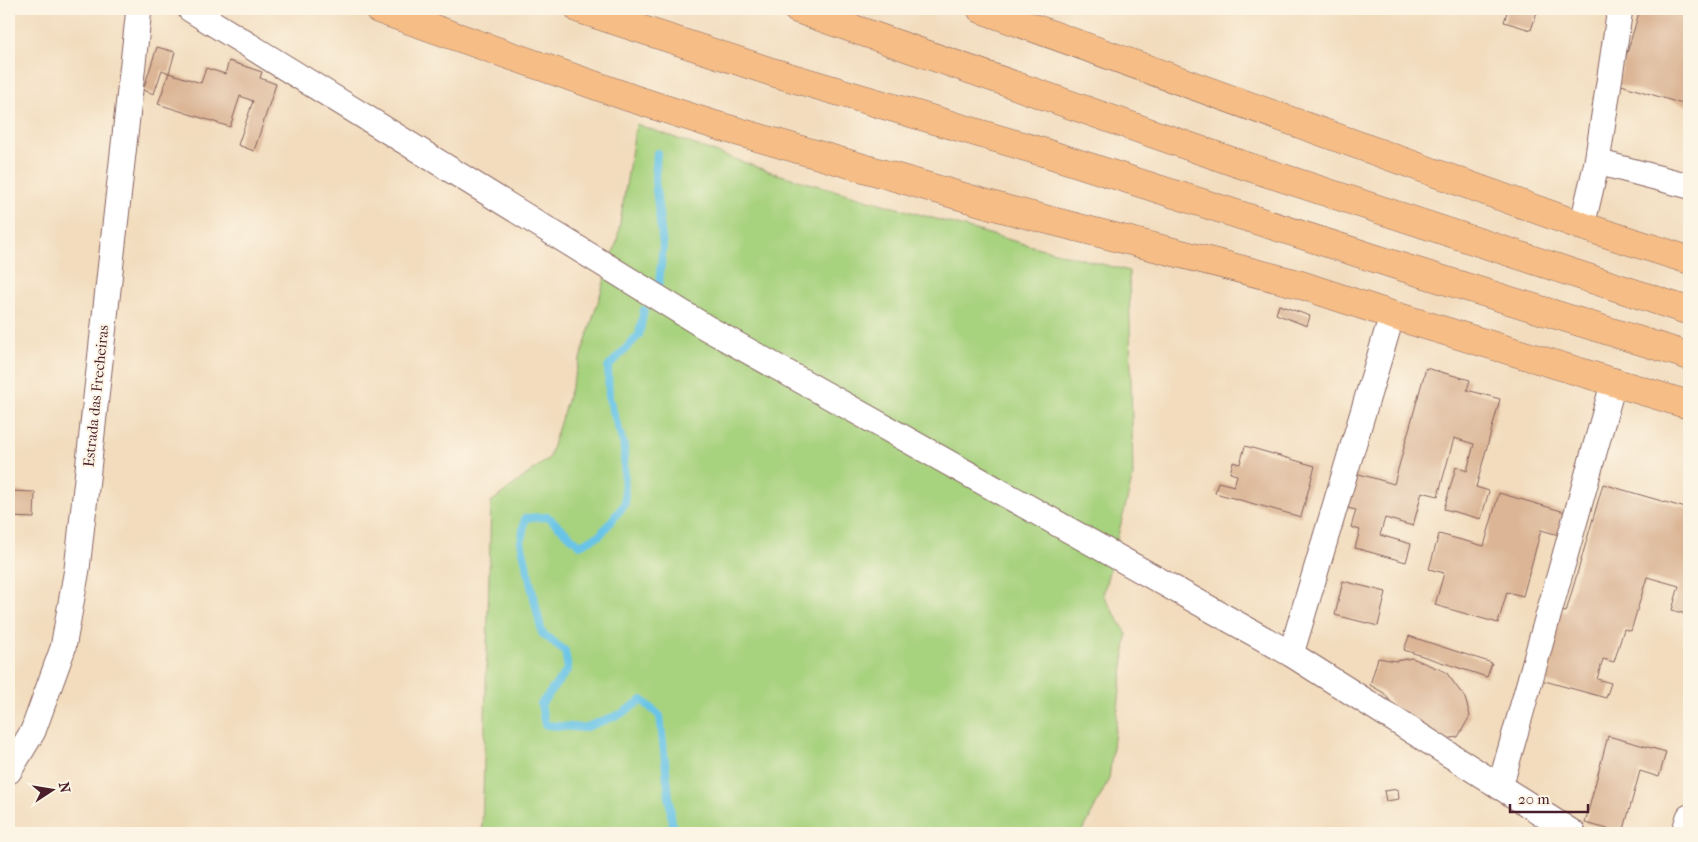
<svg xmlns="http://www.w3.org/2000/svg" width="1698" height="842" viewBox="0 0 1698 842" font-family="'IM FELL French Canon',serif">
<style>
.green{fill:#a7d27e;stroke:#787854}
.lines{fill:none;stroke-linecap:round;stroke-linejoin:round}
.stream{stroke:#69c4e7;stroke-width:8}
.building{fill:#dbb595}
.minor-casing{stroke:#85615e;stroke-width:27}
.highway-casing{stroke:#85615e;stroke-width:29}
.minor{stroke:#fff;stroke-width:25}
.highway{stroke:#f6be86;stroke-width:28}
.labels{text-anchor:middle;stroke-width:4;stroke-linejoin:round;paint-order:stroke}
.street-label{font-size:15px;fill:#4a1f2b;stroke:#fcf5e5}
</style>
<rect width="100%" height="100%" fill="#fcf5e5"/>
<filter id="ink" filterUnits="userSpaceOnUse"><feTurbulence type="fractalNoise" baseFrequency=".02" numOctaves="2"/><feDisplacementMap in="SourceGraphic" scale="10" xChannelSelector="R" yChannelSelector="G"/><feConvolveMatrix kernelMatrix="1 2 1 2 8 2 1 2 1" color-interpolation-filters="sRGB"/></filter>
<filter id="wash" filterUnits="userSpaceOnUse"><feTurbulence type="fractalNoise" baseFrequency=".0096" numOctaves="4" result="noise"/><feDisplacementMap in="SourceGraphic" scale="20" xChannelSelector="R" yChannelSelector="G"/><feGaussianBlur stdDeviation="1.12" result="paint"/><feColorMatrix in="noise" values="0 0 0 0 0 0 0 0 0 0 0 0 0 0 0 0 0 1.4 0 .05"/><feComposite in="paint" operator="in"/></filter>
<g filter="url(#wash)">
<rect width="100%" height="100%" fill="#f2dcbd"/>
<!-- green -->
<path class="green" d="M636,124L777,174L1028,245L1129,271L1133,476L1103,595L1127,634L1109,779L1082,833H482L491,502L549,458L617,241Z"/>
<g class="lines">
<!-- stream -->
<g class="stream">
<path d="M657,153L655,181L663,246L659,283"/>
<path d="M644,310L639,335L608,367L609,398L624,446L625,504L600,535L580,545L548,517L525,518L521,542L542,633L565,651L568,669L541,704L545,725L584,728L621,714L642,700L660,716L673,833"/>
</g>
</g>
<g id="blocks">
<!-- building -->
<g class="building">
<path d="M1508,9H1538L1531,30L1504,22Z"/>
<path d="M1640,9H1689V106L1618,84Z"/>
<path d="M157,47L175,52L169,73L201,83L206,68L225,74L229,61L262,72L260,78L276,84L254,151L238,145L253,101L240,96L230,127L158,104L169,73L162,70L154,94L143,90Z"/>
<path d="M1279,305L1310,316L1307,326L1276,314Z"/>
<path d="M1426,368L1470,380L1467,390L1500,399L1476,487L1489,491L1481,519L1444,509L1456,467L1467,471L1474,444L1454,438L1438,496L1422,492L1413,526L1385,518L1380,535L1411,544L1406,562L1355,548L1360,530L1351,527L1356,510L1343,507L1352,472L1394,484Z"/>
<path d="M1245,446L1315,466L1301,517L1215,493L1218,482L1234,486L1237,475L1230,473L1233,462L1240,464Z"/>
<path d="M1603,484L1689,509V615L1672,610L1679,586L1647,577L1631,631L1624,629L1614,662L1603,659L1597,679L1611,683L1606,698L1541,680L1560,611L1566,612Z"/>
<path d="M9,491L35,492L34,518L9,517Z"/>
<path d="M1499,493L1565,512L1559,535L1541,530L1523,596L1507,592L1498,623L1435,605L1444,573L1429,569L1439,534L1484,546Z"/>
<path d="M1343,581L1386,592L1378,626L1335,615Z"/>
<path d="M1409,636L1492,663L1487,677L1404,650Z"/>
<path d="M1378,658L1396,661L1412,658L1446,672L1465,698L1470,716L1458,737L1443,739L1400,714L1384,693L1370,685Z"/>
<path d="M1608,736L1666,752L1659,777L1640,771L1623,833L1585,823Z"/>
<path d="M1398,789L1399,799L1386,801L1384,791Z"/>
</g>
</g>
</g>
<g filter="url(#ink)">
<use href="#blocks" fill-opacity="0" stroke="#85615e" stroke-width="1"/>
<g class="lines">
<defs>
<g id="minor">
<path d="M190,9L707,328L1291,654L1573,833"/>
<path d="M1597,162L1689,186"/>
<path d="M1582,226L1597,162L1620,9"/>
<path d="M1291,654L1392,315"/>
<path d="M9,771L33,731L63,648L77,569L139,9"/>
<path d="M1500,787L1614,381"/>
<path d="M1684,833L1689,817"/>
</g>
<g id="highway">
<path d="M378,9L631,98L715,125L1005,209L1295,283L1392,315L1689,405"/>
<path d="M579,9L772,72L1046,153L1405,268L1689,356"/>
<path d="M797,9L1234,162L1689,311"/>
<path d="M981,9L1582,226L1689,260"/>
</g>
</defs>
<!-- minor casing -->
<use href="#minor" class="minor-casing"/>
<!-- highway casing -->
<use href="#highway" class="highway-casing"/>
<!-- minor -->
<use href="#minor" class="minor"/>
<!-- highway -->
<use href="#highway" class="highway"/>
</g>
</g>
<g class="labels">
<!-- street labels -->
<g class="street-label">
<text transform="translate(96 396) rotate(-84)" y="5">Estrada das Frecheiras</text>
</g>
</g>
<!-- margin -->
<rect width="1698" height="842" fill="none" stroke="#fcf5e5" stroke-width="30"/>
<!-- north arrow -->
<g transform="translate(52 790) rotate(78)" stroke="#fcf5e5" stroke-width="4" paint-order="stroke">
<path d="M0-4L9 19L0 12L-9 19Z" fill="#4a1f2b"/>
<text y="-8" font-size="14" font-weight="bold" text-anchor="middle" fill="#4a1f2b">N</text>
</g>
<!-- scale -->
<path d="M1510 804v8h78v-8" fill="none" stroke="#4a1f2b" stroke-width="2.5"/>
<text x="1518" y="804" font-size="15" fill="#4a1f2b" stroke="#fcf5e5" stroke-width="4" paint-order="stroke">20 m</text>
</svg>
